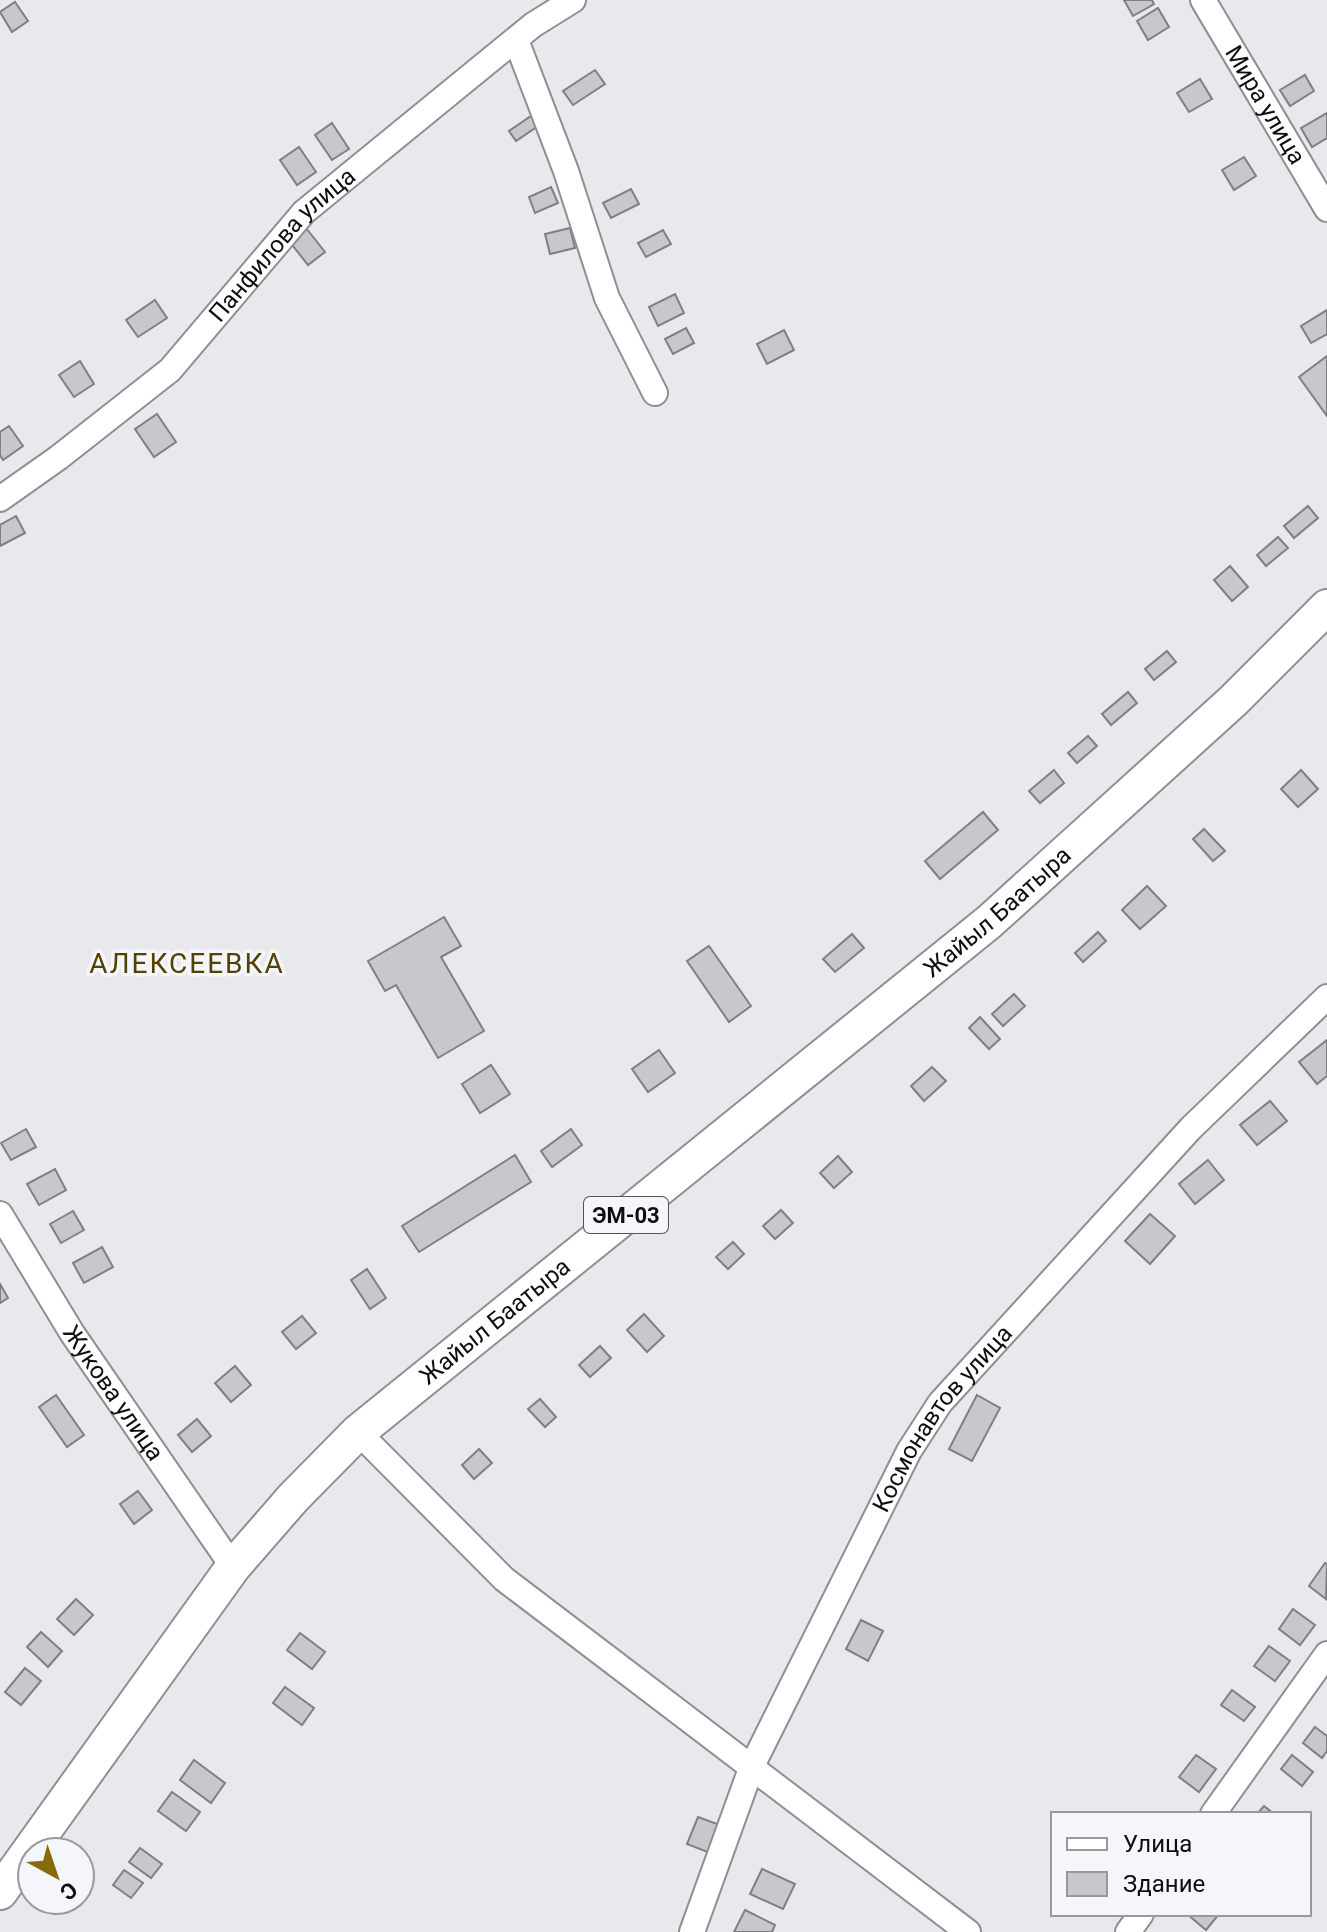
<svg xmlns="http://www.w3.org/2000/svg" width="1327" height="1932" viewBox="0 0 1327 1932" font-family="Roboto,sans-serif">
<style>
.building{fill:#c7c8cd;stroke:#7f8084;stroke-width:2}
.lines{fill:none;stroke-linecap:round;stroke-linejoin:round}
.minor-casing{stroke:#8e8f93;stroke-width:28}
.highway-casing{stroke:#8e8f93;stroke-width:38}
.minor{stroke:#fff;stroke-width:24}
.highway{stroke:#fff;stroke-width:34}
.labels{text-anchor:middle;stroke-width:7;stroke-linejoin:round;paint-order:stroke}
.shield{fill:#f5f6fb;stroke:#535456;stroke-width:2}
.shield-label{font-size:22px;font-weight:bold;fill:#0e0e0f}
.street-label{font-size:24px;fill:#0e0e0f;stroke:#f5f6fb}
.quarter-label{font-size:28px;letter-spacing:2px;fill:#534100;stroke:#f5f6fb}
</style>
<rect width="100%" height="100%" fill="#e8e8ed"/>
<!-- building -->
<g class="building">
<path d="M1124,0H1152L1154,4L1133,16Z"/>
<path d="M15,2L28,21L12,32L0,12Z"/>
<path d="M1158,8L1169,27L1148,40L1137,21Z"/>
<path d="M595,70L605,84L573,105L563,91Z"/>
<path d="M1305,75L1314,91L1290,106L1280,90Z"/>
<path d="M1200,79L1212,99L1189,112L1177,93Z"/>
<path d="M1327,113V138L1312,147L1301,128Z"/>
<path d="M531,116L538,126L516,141L509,131Z"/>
<path d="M332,123L349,149L332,160L315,135Z"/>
<path d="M299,147L316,172L297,185L280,160Z"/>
<path d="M1244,157L1256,176L1234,190L1222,170Z"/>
<path d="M551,187L558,203L535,213L529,197Z"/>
<path d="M631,189L639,204L611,218L603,203Z"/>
<path d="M306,228L325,252L308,265L289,241Z"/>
<path d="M570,228L575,248L550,254L545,234Z"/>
<path d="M663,230L671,244L646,257L638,243Z"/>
<path d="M675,294L684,313L658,326L649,307Z"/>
<path d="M155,300L167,318L138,337L126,320Z"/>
<path d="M1327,310V334L1311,343L1301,326Z"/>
<path d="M686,328L694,343L673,354L665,339Z"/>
<path d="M784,330L794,350L767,364L757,344Z"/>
<path d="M1327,356V416L1299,377Z"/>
<path d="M80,361L94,384L74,397L59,375Z"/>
<path d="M157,414L176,442L154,457L135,429Z"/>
<path d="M9,426L23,446L3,460L0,455V432Z"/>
<path d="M1308,506L1318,518L1294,538L1284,526Z"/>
<path d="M16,516L25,533L0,546V525Z"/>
<path d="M1278,537L1288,548L1266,566L1257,555Z"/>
<path d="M1230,566L1248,587L1232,601L1214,580Z"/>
<path d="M1167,651L1176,662L1154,680L1145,669Z"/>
<path d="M1128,692L1137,703L1111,725L1102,714Z"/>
<path d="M1088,736L1097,746L1077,763L1068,753Z"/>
<path d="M1054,770L1064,783L1040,803L1029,791Z"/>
<path d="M1301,770L1318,789L1298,807L1281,789Z"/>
<path d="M983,812L998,830L940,879L925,861Z"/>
<path d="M1204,829L1225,851L1213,861L1193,839Z"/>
<path d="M1147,886L1166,906L1140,929L1122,910Z"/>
<path d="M444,917L461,946L441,957L484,1031L438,1058L396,985L385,991L368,961Z"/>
<path d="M1098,932L1106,941L1083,962L1075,953Z"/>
<path d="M852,934L864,948L835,972L823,959Z"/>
<path d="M709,946L751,1006L729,1022L687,961Z"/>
<path d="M1014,994L1025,1006L1003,1026L992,1014Z"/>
<path d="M980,1017L1000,1039L989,1049L969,1028Z"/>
<path d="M1327,1040V1076L1317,1084L1299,1062Z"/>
<path d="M659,1050L675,1073L648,1092L632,1069Z"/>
<path d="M491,1065L510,1094L480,1113L462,1084Z"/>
<path d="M932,1067L946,1081L924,1101L911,1086Z"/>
<path d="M1270,1101L1287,1121L1257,1145L1240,1125Z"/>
<path d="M26,1129L36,1147L11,1160L1,1143Z"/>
<path d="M571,1129L582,1145L552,1167L541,1151Z"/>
<path d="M515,1155L531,1182L419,1252L402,1226Z"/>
<path d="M838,1156L852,1172L834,1188L820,1173Z"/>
<path d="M1208,1160L1224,1180L1195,1204L1179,1184Z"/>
<path d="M55,1169L66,1190L39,1205L27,1184Z"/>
<path d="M781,1210L793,1223L775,1239L763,1226Z"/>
<path d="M73,1211L84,1230L61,1243L50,1224Z"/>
<path d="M1150,1214L1175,1236L1150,1264L1125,1241Z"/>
<path d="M733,1242L744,1254L728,1269L716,1257Z"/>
<path d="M102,1247L113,1267L84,1283L73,1263Z"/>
<path d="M367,1269L386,1298L370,1309L351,1280Z"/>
<path d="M0,1284L8,1298L0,1303Z"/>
<path d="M644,1314L664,1336L647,1352L627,1330Z"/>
<path d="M302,1316L316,1333L296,1349L282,1332Z"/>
<path d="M600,1346L611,1358L590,1377L579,1365Z"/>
<path d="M235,1366L251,1385L231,1402L215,1383Z"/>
<path d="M56,1395L84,1435L67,1447L39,1407Z"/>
<path d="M977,1395L1000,1408L972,1461L949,1449Z"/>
<path d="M540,1399L556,1417L545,1427L528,1409Z"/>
<path d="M197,1419L211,1436L192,1452L178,1435Z"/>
<path d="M479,1449L492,1463L474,1479L462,1465Z"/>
<path d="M138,1491L152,1510L134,1524L120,1504Z"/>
<path d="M1325,1563L1327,1564L1326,1599L1309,1586Z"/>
<path d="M76,1599L93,1615L74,1635L57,1619Z"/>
<path d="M1293,1609L1315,1625L1300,1645L1279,1629Z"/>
<path d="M861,1620L883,1631L868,1661L846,1649Z"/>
<path d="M41,1632L62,1651L48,1667L27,1647Z"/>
<path d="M300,1633L325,1652L312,1669L287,1650Z"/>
<path d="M1269,1646L1290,1661L1275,1681L1254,1666Z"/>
<path d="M25,1668L41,1681L21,1705L5,1692Z"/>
<path d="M285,1687L314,1708L302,1725L273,1703Z"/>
<path d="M1232,1690L1255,1707L1244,1721L1221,1705Z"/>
<path d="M1315,1727L1327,1736V1751L1322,1758L1303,1743Z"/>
<path d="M1196,1755L1216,1769L1199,1792L1179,1777Z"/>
<path d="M1292,1755L1313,1772L1302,1786L1281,1769Z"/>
<path d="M194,1760L225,1783L211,1803L180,1780Z"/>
<path d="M172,1792L200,1812L186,1831L158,1811Z"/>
<path d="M1264,1806L1274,1814H1257Z"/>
<path d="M698,1817L720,1825L710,1853L687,1844Z"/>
<path d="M140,1848L162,1864L151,1878L129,1862Z"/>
<path d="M762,1869L795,1884L783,1909L750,1894Z"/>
<path d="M124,1870L143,1883L131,1898L113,1885Z"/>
<path d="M745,1910L775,1925L772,1932H734Z"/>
<path d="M1187,1914H1219L1206,1930Z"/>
</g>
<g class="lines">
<defs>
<g id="minor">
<path id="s1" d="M1203,0L1327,209"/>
<path d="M516,40L566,171L607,298L655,393"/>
<path id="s2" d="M0,499L58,458L170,370L304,212L533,25L573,0"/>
<path id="s3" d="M0,1214L72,1333L233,1567"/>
<path d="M358,1432L504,1579L968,1932"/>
<path d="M1213,1814L1327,1654"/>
<path id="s4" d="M692,1932L752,1766L909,1451L940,1403L1191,1128L1327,997"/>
<path d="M1128,1932L1141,1914"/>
</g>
<g id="highway">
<path id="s5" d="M0,1892L233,1567L293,1498L358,1432L989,922L1233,701L1327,607"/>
</g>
</defs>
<!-- minor casing -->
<use href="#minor" class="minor-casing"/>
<!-- highway casing -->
<use href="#highway" class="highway-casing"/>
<!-- minor -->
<use href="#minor" class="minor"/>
<!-- highway -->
<use href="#highway" class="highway"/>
</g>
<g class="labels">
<!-- shield labels -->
<rect class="shield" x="584" y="1197" width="84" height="36" rx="6"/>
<g class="shield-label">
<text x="626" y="1223">ЭМ-03</text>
</g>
<!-- street labels -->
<g class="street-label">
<text dy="8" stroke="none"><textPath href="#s1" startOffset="122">Мира улица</textPath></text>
<text dy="8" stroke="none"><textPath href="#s2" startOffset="382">Панфилова улица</textPath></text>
<text dy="8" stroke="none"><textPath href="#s5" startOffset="1408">Жайыл Баатыра</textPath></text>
<text dy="8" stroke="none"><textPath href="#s5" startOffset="760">Жайыл Баатыра</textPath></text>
<text dy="8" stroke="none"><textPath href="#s3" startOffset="212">Жукова улица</textPath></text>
<text dy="8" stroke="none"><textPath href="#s4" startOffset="574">Космонавтов улица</textPath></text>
</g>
<!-- quarter labels -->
<g class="quarter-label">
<text x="187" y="973">АЛЕКСЕЕВКА</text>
</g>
</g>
<!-- legend -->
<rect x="1051" y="1812" width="260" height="104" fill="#f5f6fb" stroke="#99999d" stroke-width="2"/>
<rect x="1067" y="1838" width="40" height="12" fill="#ffffff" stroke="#99999d" stroke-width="2"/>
<text x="1123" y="1852" font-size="24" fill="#0e0e0f">Улица</text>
<rect x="1067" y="1872" width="40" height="24" fill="#c7c8cd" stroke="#99999d" stroke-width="2"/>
<text x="1123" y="1892" font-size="24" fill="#0e0e0f">Здание</text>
<!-- north arrow -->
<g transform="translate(56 1876) rotate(140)"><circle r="38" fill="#f5f6fb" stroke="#99999d" stroke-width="2"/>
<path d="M0-6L14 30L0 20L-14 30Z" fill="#876b09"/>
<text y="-12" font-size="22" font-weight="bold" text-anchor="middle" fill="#0e0e0f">С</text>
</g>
</svg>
